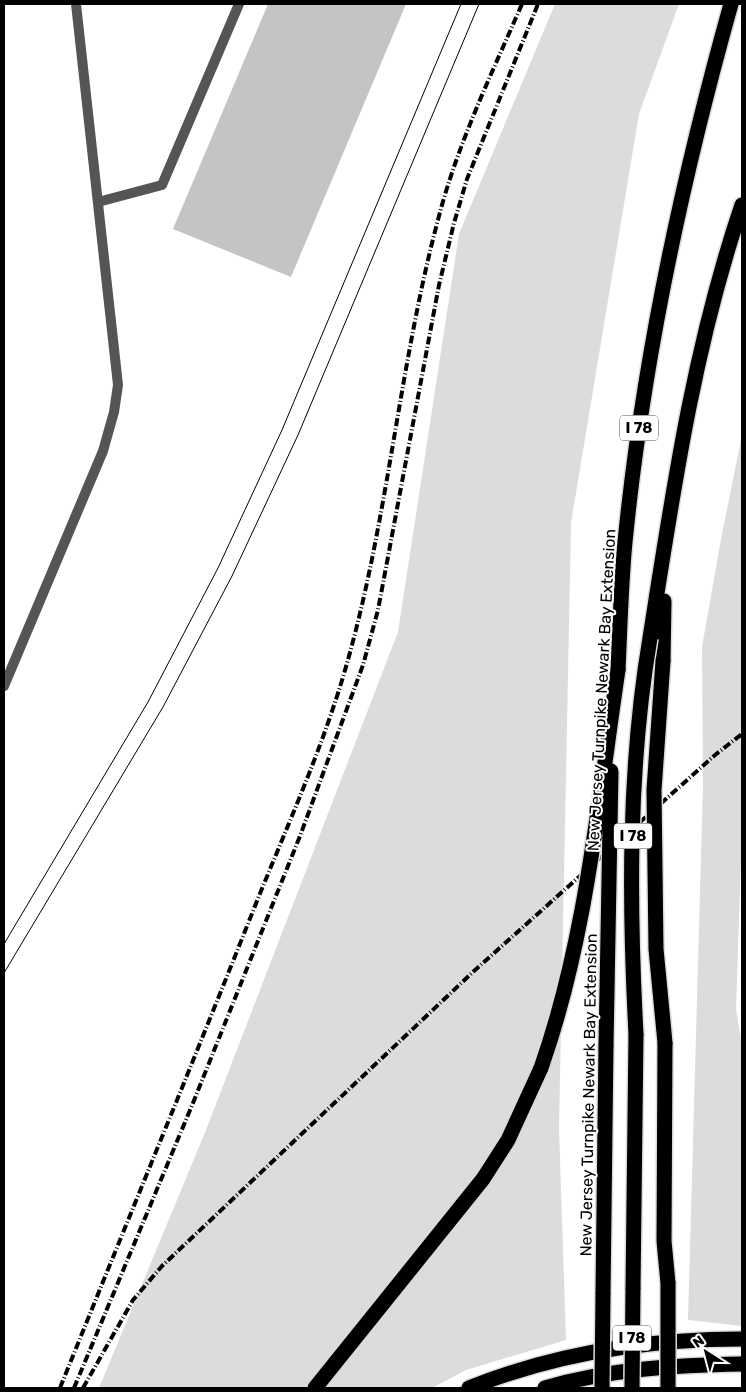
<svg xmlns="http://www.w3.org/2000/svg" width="746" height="1392" viewBox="0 0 746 1392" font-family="Rubik,sans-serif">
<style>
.green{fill:#dcdcdc}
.building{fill:#c4c4c4}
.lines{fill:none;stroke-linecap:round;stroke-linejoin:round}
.motorway-casing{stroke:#dbdbdb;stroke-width:18}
.service{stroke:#555;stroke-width:10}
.minor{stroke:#555;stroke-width:10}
.motorway{stroke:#000;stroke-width:15}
.tram{stroke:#000;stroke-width:1}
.rail{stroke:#000;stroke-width:4;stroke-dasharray:8 2.5 1 2.5;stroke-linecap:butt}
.motorway-bridge-casing{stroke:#dbdbdb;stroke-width:18;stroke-linecap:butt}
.motorway-bridge{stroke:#000;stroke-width:15}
.labels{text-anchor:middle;stroke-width:4;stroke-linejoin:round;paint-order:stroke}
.shield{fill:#fff;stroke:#4c4c4c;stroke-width:1}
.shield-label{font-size:15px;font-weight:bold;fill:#000}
.street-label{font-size:16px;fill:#000;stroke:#fff}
</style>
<rect width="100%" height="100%" fill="#fff"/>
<!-- green -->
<g class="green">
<path d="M555,4H679L639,114L571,523L559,1128L566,1340L466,1370L432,1388H99L206,1130L398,632L459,234Z"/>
<path d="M742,435V828L736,1009L742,1045V1326L688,1320L703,783L702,647L721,539Z"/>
</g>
<!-- building -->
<path class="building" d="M268,4H406L291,277L173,229Z"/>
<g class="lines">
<defs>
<g id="motorway">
<path d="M650,638C673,491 694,346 742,205"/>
<path d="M663,661L664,601"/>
<path d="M618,670C620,627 621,584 625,542C643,360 682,179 731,4"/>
<path d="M665,1043L664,1241L668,1283"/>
<path d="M633,1289L636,1034"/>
<path d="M603,1294L606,1045"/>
<path d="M315,1388L483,1179L508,1140L541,1068"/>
<path d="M469,1388C556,1353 649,1339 742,1339"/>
<path d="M545,1388C609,1369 676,1365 742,1364"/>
</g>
</defs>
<!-- motorway casing -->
<use href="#motorway" class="motorway-casing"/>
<!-- service -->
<path class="service" d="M98,202L162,185L239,4"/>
<!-- minor -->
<path class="minor" d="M4,686L103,451L114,412L118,385L76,4"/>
<!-- motorway -->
<use href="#motorway" class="motorway"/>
<!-- tram -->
<g class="tram">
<path d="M4,944L148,702L218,568L282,430L461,4"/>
<path d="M4,973L163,707L232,576L298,435L479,4"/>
</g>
<!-- rail -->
<g class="rail">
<path d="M60,1388C124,1229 190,1070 253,911C284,833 319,757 343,677C388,526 398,368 439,216C458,143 492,73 522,4"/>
<path d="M74,1388L193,1103L300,836L363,665L378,610L439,285L454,223L467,179L538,4"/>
<path d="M83,1388L133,1300L162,1266L474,971L715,755L742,734"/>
</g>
<defs>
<g id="motorway-bridge">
<path d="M663,661L654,790L656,949L665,1043"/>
<path d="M636,1034C629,903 628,768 650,638"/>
<path d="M606,1045L611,771"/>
<path d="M541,1068C586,940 598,804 618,670"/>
<path d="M668,1283V1388"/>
<path d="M602,1388L603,1294"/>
<path d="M632,1388L633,1289"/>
</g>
</defs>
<!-- motorway-bridge casing -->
<use href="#motorway-bridge" class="motorway-bridge-casing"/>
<!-- motorway-bridge -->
<use href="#motorway-bridge" class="motorway-bridge"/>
</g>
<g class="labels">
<!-- shield labels -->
<g class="shield">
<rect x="620" y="415.5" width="38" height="25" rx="4"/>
<rect x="614" y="823.5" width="38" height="25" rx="4"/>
<rect x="613" y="1325.5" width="38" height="25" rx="4"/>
</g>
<g class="shield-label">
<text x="639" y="433">I 78</text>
<text x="633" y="841">I 78</text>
<text x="632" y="1343">I 78</text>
</g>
<!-- street labels -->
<g class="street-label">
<text transform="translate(601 690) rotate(-87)" y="6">New Jersey Turnpike Newark Bay Extension</text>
<text transform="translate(588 1095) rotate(-89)" y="6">New Jersey Turnpike Newark Bay Extension</text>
</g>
</g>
<!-- border -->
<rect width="746" height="1392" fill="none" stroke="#000000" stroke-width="10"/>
<!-- north arrow -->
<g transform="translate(706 1352) rotate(324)" stroke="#ffffff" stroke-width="4" paint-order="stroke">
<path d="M0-4L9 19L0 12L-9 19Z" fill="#000000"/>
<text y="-8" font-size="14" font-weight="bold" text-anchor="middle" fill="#000000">N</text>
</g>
</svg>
